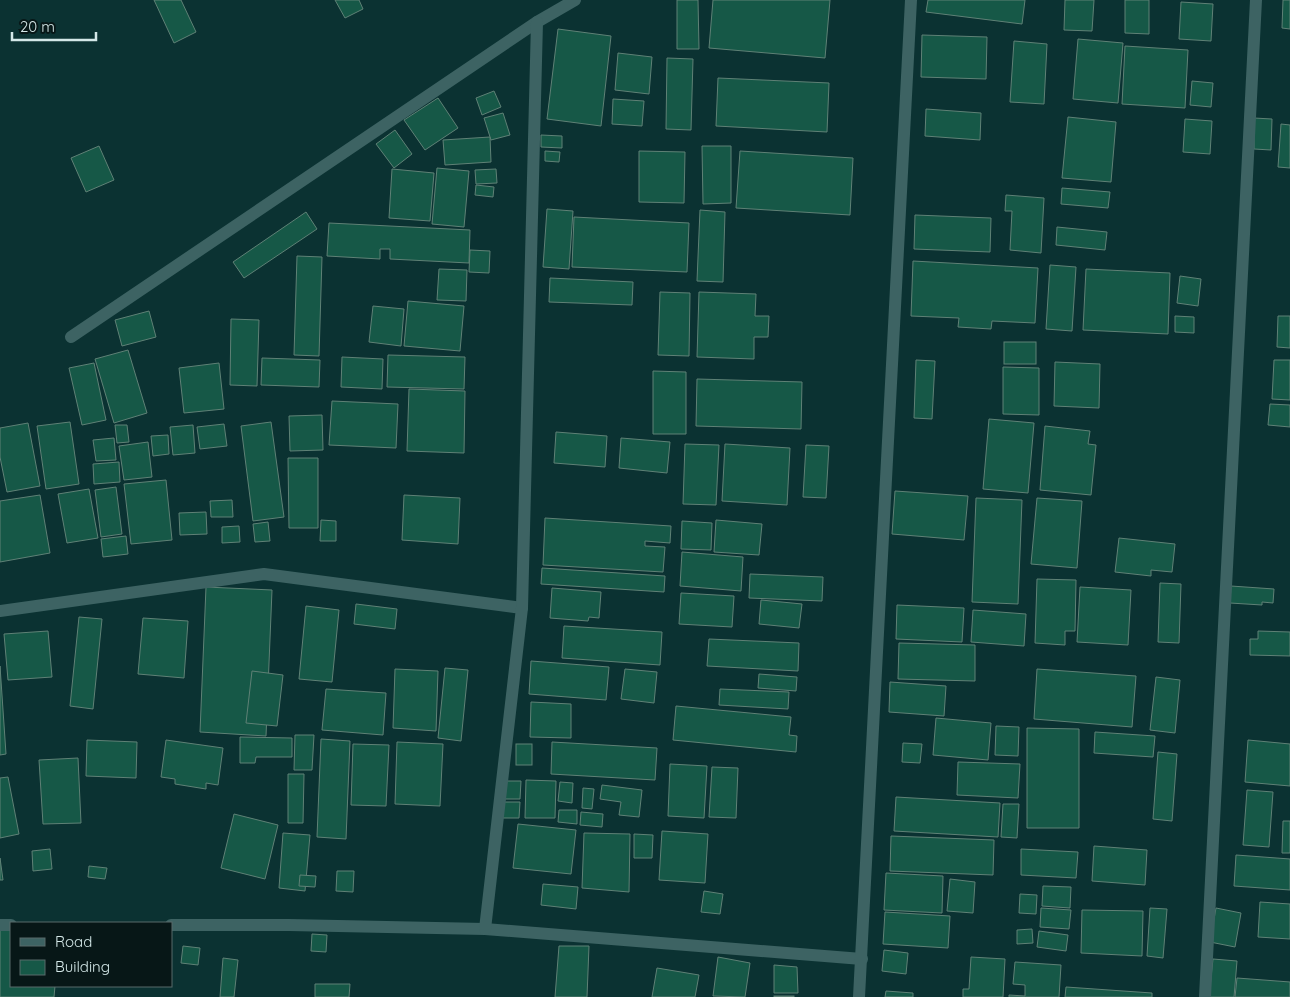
<svg xmlns="http://www.w3.org/2000/svg" width="1290" height="997" viewBox="0 0 1290 997" font-family="Quicksand,sans-serif">
<style>
.building{fill:#165847;stroke:#5f8176}
.lines{fill:none;stroke-linecap:round;stroke-linejoin:round}
.minor{stroke:#3d6363;stroke-width:12}
</style>
<rect width="100%" height="100%" fill="#0b3232"/>
<!-- building -->
<g class="building">
<path d="M154,0H181L196,32L174,43Z"/>
<path d="M335,0H359L363,9L345,18Z"/>
<path d="M677,0H698L699,49H677Z"/>
<path d="M713,0H830L825,58L709,48Z"/>
<path d="M928,0H1025L1022,24L926,12Z"/>
<path d="M1065,0H1094L1092,31L1064,30Z"/>
<path d="M1125,0H1149V34L1125,33Z"/>
<path d="M1283,0H1290V29L1282,28Z"/>
<path d="M1181,2L1213,4L1211,41L1179,39Z"/>
<path d="M558,29L611,36L601,126L547,119Z"/>
<path d="M922,35L987,37L986,79L921,77Z"/>
<path d="M1078,39L1123,43L1118,103L1073,99Z"/>
<path d="M1014,41L1047,44L1044,104L1010,102Z"/>
<path d="M1125,46L1188,50L1185,108L1122,104Z"/>
<path d="M618,53L652,57L649,94L615,90Z"/>
<path d="M667,58L693,59L691,130L666,129Z"/>
<path d="M718,78L829,83L827,132L716,126Z"/>
<path d="M1192,81L1213,83L1211,107L1190,105Z"/>
<path d="M494,91L501,107L482,115L476,98Z"/>
<path d="M438,98L458,128L425,150L404,120Z"/>
<path d="M613,99L644,101L642,126L612,124Z"/>
<path d="M926,109L981,113L980,140L925,136Z"/>
<path d="M503,113L510,135L491,140L484,118Z"/>
<path d="M1068,117L1116,122L1111,182L1062,178Z"/>
<path d="M1254,118L1272,119L1271,150L1254,149Z"/>
<path d="M1185,119L1212,121L1210,154L1183,152Z"/>
<path d="M1281,124L1290,125V168L1278,167Z"/>
<path d="M395,130L412,154L394,168L376,144Z"/>
<path d="M541,135L562,136V148L541,147Z"/>
<path d="M490,137L491,162L445,165L443,140Z"/>
<path d="M99,146L114,180L86,192L71,158Z"/>
<path d="M702,146H731V203L703,204Z"/>
<path d="M545,151L560,152L559,162L545,161Z"/>
<path d="M639,151L685,152L684,203L639,202Z"/>
<path d="M740,151L853,158L850,215L736,208Z"/>
<path d="M437,168L469,171L464,227L432,224Z"/>
<path d="M392,169L434,173L430,221L389,218Z"/>
<path d="M496,169L497,183L476,184L475,170Z"/>
<path d="M476,185L494,187L493,197L475,195Z"/>
<path d="M1062,188L1110,192L1108,208L1061,204Z"/>
<path d="M1006,195L1044,198L1041,253L1010,250L1012,211H1005Z"/>
<path d="M547,209L573,211L569,269L543,267Z"/>
<path d="M700,210L725,212L723,282L697,281Z"/>
<path d="M306,212L317,229L244,278L233,262Z"/>
<path d="M915,215L991,218L990,252L914,249Z"/>
<path d="M574,217L689,223L687,272L572,267Z"/>
<path d="M329,223L470,230L469,263L390,259V249H380V259L327,256Z"/>
<path d="M1057,227L1107,232L1105,250L1056,245Z"/>
<path d="M470,250L490,251L489,273L469,272Z"/>
<path d="M297,256L322,257L319,356L294,355Z"/>
<path d="M913,261L1038,268L1035,323L992,321L991,329L958,327L959,318L911,316Z"/>
<path d="M1050,265L1076,267L1072,331L1046,329Z"/>
<path d="M439,269L467,270L466,301L437,300Z"/>
<path d="M1086,269L1170,273L1168,334L1083,330Z"/>
<path d="M1180,276L1201,279L1198,306L1177,303Z"/>
<path d="M550,278L633,282L632,305L549,302Z"/>
<path d="M660,292L690,293L689,356L658,355Z"/>
<path d="M699,292L756,294L755,316H769L768,337H754V359L697,357Z"/>
<path d="M408,301L464,306L460,351L404,346Z"/>
<path d="M373,306L404,309L401,346L369,342Z"/>
<path d="M149,311L156,337L122,346L115,320Z"/>
<path d="M1175,316L1194,317V333L1175,332Z"/>
<path d="M1278,316H1290V348L1277,347Z"/>
<path d="M231,319L259,320L257,386L230,385Z"/>
<rect x="1004" y="342" width="32" height="22"/>
<path d="M128,350L147,413L114,423L95,359Z"/>
<path d="M388,355L465,357L464,389L387,387Z"/>
<path d="M342,357L383,359L382,389L341,387Z"/>
<path d="M262,358L320,360L319,387L261,385Z"/>
<path d="M916,360L935,361L932,419L914,418Z"/>
<path d="M1274,360H1290V400L1272,399Z"/>
<path d="M1055,362L1100,364L1099,408L1054,406Z"/>
<path d="M94,363L106,420L82,425L69,368Z"/>
<path d="M219,363L224,409L184,413L179,368Z"/>
<path d="M1003,367L1039,368V415L1003,414Z"/>
<path d="M653,371L686,372V434H653Z"/>
<path d="M697,379L802,382L801,429L696,426Z"/>
<path d="M409,389L465,391L464,453L407,451Z"/>
<path d="M332,401L398,404L396,448L329,445Z"/>
<path d="M1270,404L1290,405V427L1268,425Z"/>
<path d="M322,415L323,450L290,451L289,416Z"/>
<path d="M989,419L1034,423L1028,493L983,489Z"/>
<path d="M70,422L79,484L46,489L37,426Z"/>
<path d="M271,422L284,517L253,521L241,426Z"/>
<path d="M28,423L40,486L7,492L0,457V428Z"/>
<path d="M224,424L227,446L200,449L197,427Z"/>
<path d="M115,425H127L129,442L117,443Z"/>
<path d="M193,425L195,453L173,455L170,427Z"/>
<path d="M1045,426L1090,431L1088,444L1096,445L1091,495L1040,490Z"/>
<path d="M556,432L607,436L605,467L554,463Z"/>
<path d="M168,435L169,454L153,456L151,436Z"/>
<path d="M114,438L116,460L96,461L93,440Z"/>
<path d="M621,438L670,442L667,473L619,468Z"/>
<path d="M148,442L152,477L124,480L119,446Z"/>
<path d="M685,444L719,445L716,505L683,504Z"/>
<path d="M725,444L790,448L787,505L722,501Z"/>
<path d="M806,445L829,446L826,498L803,497Z"/>
<path d="M288,458H318V528H289Z"/>
<path d="M119,462L120,482L94,484L93,464Z"/>
<path d="M166,480L172,540L131,544L124,484Z"/>
<path d="M116,487L122,534L101,537L95,490Z"/>
<path d="M89,489L98,538L67,543L58,494Z"/>
<path d="M895,491L968,496L964,540L892,534Z"/>
<path d="M40,495L50,553L0,562V501Z"/>
<path d="M404,495L460,498L458,544L402,540Z"/>
<path d="M976,498L1022,500L1018,604L972,602Z"/>
<path d="M1037,498L1082,501L1077,568L1031,564Z"/>
<path d="M232,500L233,517H211L210,501Z"/>
<path d="M206,512L207,534L180,535L179,513Z"/>
<path d="M545,518L671,526L670,543L645,541V546L665,547L663,572L543,565Z"/>
<path d="M321,520L336,521V541H320Z"/>
<path d="M716,520L762,524L759,555L714,552Z"/>
<path d="M682,521L712,523L711,550L681,549Z"/>
<path d="M268,522L270,541L255,542L253,524Z"/>
<path d="M239,526L240,542L222,543V527Z"/>
<path d="M126,536L128,554L103,557L101,539Z"/>
<path d="M1119,538L1175,544L1172,572L1151,570V576L1115,572Z"/>
<path d="M682,552L743,557L741,591L680,586Z"/>
<path d="M542,568L665,576L664,592L541,584Z"/>
<path d="M750,574L823,577L822,601L749,598Z"/>
<path d="M1037,579L1076,580L1075,631H1065V645L1035,643Z"/>
<path d="M1160,583L1181,584L1179,643L1158,642Z"/>
<path d="M1231,586L1274,589L1273,603L1262,602V605L1230,603Z"/>
<path d="M206,587L272,590L266,736L200,732Z"/>
<path d="M1080,587L1131,590L1128,645L1077,642Z"/>
<path d="M552,588L601,592L599,618L589,617L588,621L550,618Z"/>
<path d="M681,593L734,596L732,627L679,624Z"/>
<path d="M761,600L802,604L799,628L759,624Z"/>
<path d="M356,604L397,609L395,629L354,624Z"/>
<path d="M897,605L964,608L962,642L896,639Z"/>
<path d="M306,606L339,610L332,682L299,679Z"/>
<path d="M973,610L1026,614L1024,646L971,642Z"/>
<path d="M79,617L102,619L93,709L70,706Z"/>
<path d="M143,618L188,621L184,678L138,674Z"/>
<path d="M564,626L662,632L660,665L562,658Z"/>
<path d="M48,631L52,677L8,680L4,634Z"/>
<path d="M1258,631L1290,632V656L1250,655V639H1258Z"/>
<path d="M709,639L799,643L798,671L707,666Z"/>
<path d="M899,643L975,645V681L898,679Z"/>
<path d="M531,661L609,667L606,700L529,694Z"/>
<path d="M0,666L6,754L0,755Z"/>
<path d="M445,668L468,670L461,741L438,738Z"/>
<path d="M395,669L438,671L436,731L393,728Z"/>
<path d="M625,669L657,672L654,703L621,699Z"/>
<path d="M1037,669L1136,676L1132,727L1034,719Z"/>
<path d="M252,671L283,675L277,726L246,723Z"/>
<path d="M759,674L797,677L796,691L758,688Z"/>
<path d="M1156,677L1180,680L1175,733L1150,730Z"/>
<path d="M890,682L946,686L944,716L889,712Z"/>
<path d="M326,689L386,693L383,735L322,730Z"/>
<path d="M720,689L789,692L788,709L719,705Z"/>
<path d="M531,702L571,704V738L530,737Z"/>
<path d="M676,706L791,717L789,735L797,736L796,752L673,740Z"/>
<path d="M936,718L991,723L988,760L933,755Z"/>
<path d="M996,726L1019,727L1018,756L995,755Z"/>
<path d="M1027,728L1079,729V828H1027Z"/>
<path d="M1095,732L1155,736L1153,757L1094,753Z"/>
<path d="M295,735H314L312,770H294Z"/>
<path d="M240,737L292,738V757H256L255,763H240Z"/>
<path d="M321,739L350,741L346,839L317,837Z"/>
<path d="M87,740L137,742L136,778L86,776Z"/>
<path d="M166,740L223,748L218,785L206,783V789L175,784V779L161,777Z"/>
<path d="M1248,740L1290,744V786L1245,782Z"/>
<path d="M397,742L443,744L440,806L395,804Z"/>
<path d="M552,742L657,748L655,780L551,774Z"/>
<path d="M903,743L922,744L920,763L902,762Z"/>
<path d="M353,744L389,745L386,806L351,805Z"/>
<rect x="516" y="744" width="16" height="21"/>
<path d="M1158,752L1177,754L1172,821L1153,819Z"/>
<path d="M78,758L81,823L43,824L39,760Z"/>
<path d="M958,762L1020,764L1018,798L957,795Z"/>
<path d="M670,764L707,766L704,818L668,816Z"/>
<path d="M712,767L738,768L736,818L709,817Z"/>
<path d="M288,774H304L303,823H288Z"/>
<path d="M8,777L19,834L0,838V778Z"/>
<path d="M526,780L556,781L555,818H525Z"/>
<path d="M506,781H521L520,799H505Z"/>
<path d="M560,782L573,783L572,803L558,801Z"/>
<path d="M602,785L642,790L639,817L619,815L621,802L600,799Z"/>
<path d="M583,788L594,789L592,809L582,808Z"/>
<path d="M1247,790L1273,792L1269,847L1243,845Z"/>
<path d="M896,797L1000,803L998,837L894,831Z"/>
<path d="M503,802H520L519,818H503Z"/>
<path d="M1003,804H1019L1017,838L1001,837Z"/>
<path d="M559,810H577V824L558,822Z"/>
<path d="M581,812L603,814L602,827L580,825Z"/>
<path d="M234,814L278,825L265,879L221,868Z"/>
<path d="M1283,821H1290V853H1282Z"/>
<path d="M518,824L576,830L571,874L513,868Z"/>
<path d="M662,831L708,834L705,883L659,880Z"/>
<path d="M283,833L310,835L305,891L279,888Z"/>
<path d="M584,833L630,834L629,892L582,888Z"/>
<path d="M634,834L653,835L652,858H634Z"/>
<path d="M891,836L994,840L993,875L890,871Z"/>
<path d="M1094,846L1147,850L1145,885L1092,881Z"/>
<path d="M50,849L52,869L33,871L32,851Z"/>
<path d="M1021,849L1078,852L1076,878L1021,875Z"/>
<path d="M1236,855L1290,859V890L1234,886Z"/>
<path d="M0,858L3,880H0Z"/>
<path d="M89,866L107,868L105,879L88,877Z"/>
<path d="M337,871H354L353,892L336,891Z"/>
<path d="M886,873L943,876L942,913L884,910Z"/>
<path d="M300,875L316,876L315,887L299,886Z"/>
<path d="M950,879L975,882L973,913L947,911Z"/>
<path d="M543,884L578,887L576,909L541,905Z"/>
<path d="M1043,886L1071,887L1070,908L1042,906Z"/>
<path d="M704,891L723,894L720,914L701,912Z"/>
<path d="M1020,894L1037,895L1036,914L1019,913Z"/>
<path d="M1260,902L1290,904V939L1258,937Z"/>
<path d="M1041,908L1071,910L1069,929L1040,927Z"/>
<path d="M1150,908L1167,909L1163,958L1147,956Z"/>
<path d="M1216,908L1241,913L1235,947L1210,942Z"/>
<path d="M1082,910L1143,911L1142,956L1081,953Z"/>
<path d="M885,912L950,916L948,948L883,944Z"/>
<path d="M0,928L11,929V986H55L54,997H0Z"/>
<path d="M1032,929L1033,943L1017,944V930Z"/>
<path d="M1039,931L1068,935L1066,951L1037,947Z"/>
<path d="M312,934L327,935L326,952L311,951Z"/>
<path d="M183,946L200,948L198,965L181,963Z"/>
<path d="M559,946H589L587,997H555Z"/>
<path d="M884,950L908,953L906,974L882,971Z"/>
<path d="M718,957L750,963L745,997L713,996Z"/>
<path d="M971,957L1005,959L1003,997H963V989H969Z"/>
<path d="M223,958L238,960L234,997H220Z"/>
<path d="M1213,959L1237,961L1234,997H1209Z"/>
<path d="M1015,962L1061,965L1059,997H1009V995L1025,996V985L1013,984Z"/>
<path d="M774,965L797,967L798,993H774Z"/>
<path d="M657,968L699,975L695,997H652Z"/>
<path d="M1237,978L1290,982V997H1235Z"/>
<path d="M315,984H350L349,997H315Z"/>
<path d="M1066,987L1152,993V997H1065Z"/>
<path d="M886,991L913,993V997H885Z"/>
<rect x="774" y="996" width="20" height="1"/>
</g>
<g class="lines">
<!-- minor -->
<g class="minor">
<path d="M71,337L537,22L575,0"/>
<path d="M0,611L264,574L522,608"/>
<path d="M0,925H11"/>
<path d="M171,925H289L485,929L862,959"/>
<path d="M485,929L522,608L537,22"/>
<path d="M859,997L911,0"/>
<path d="M1205,997L1256,0"/>
</g>
</g>
<!-- legend -->
<rect x="10" y="922" width="162" height="65" fill="#071717" stroke="#596b6b"/>
<rect x="20" y="938" width="25" height="8" fill="#3d6363" stroke="#596b6b"/>
<text x="55" y="947" font-size="15" fill="#d4e8e8">Road</text>
<rect x="20" y="960" width="25" height="15" fill="#165847" stroke="#596b6b"/>
<text x="55" y="972" font-size="15" fill="#d4e8e8">Building</text>
<!-- scale -->
<path d="M12 32v8h84v-8" fill="none" stroke="#d4e8e8" stroke-width="2.5"/>
<text x="20" y="32" font-size="15" fill="#d4e8e8" stroke="#071717" stroke-width="4" paint-order="stroke">20 m</text>
</svg>
